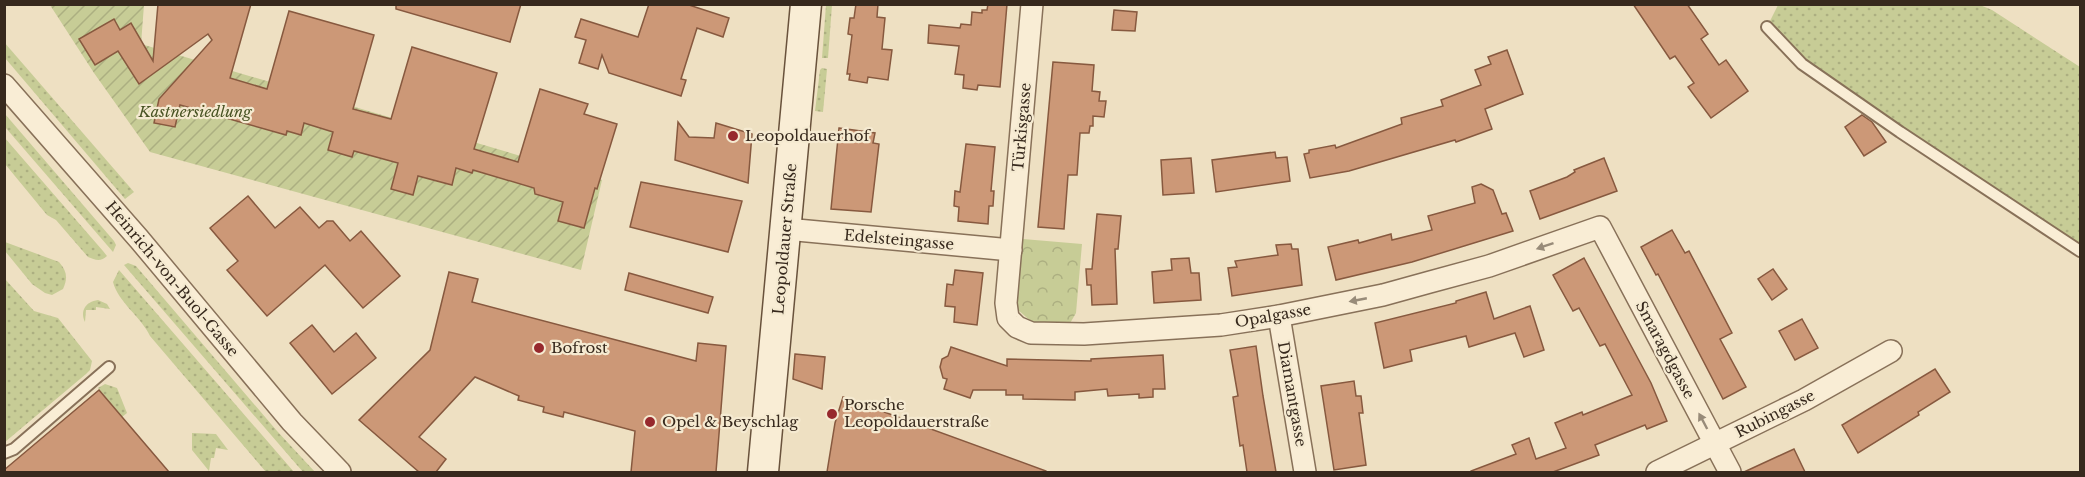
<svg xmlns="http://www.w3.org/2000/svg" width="2085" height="477" viewBox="0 0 2085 477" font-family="'Libre Baskerville',serif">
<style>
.grass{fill:url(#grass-dots)}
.forest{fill:url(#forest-crowns)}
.garden{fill:url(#garden-furrows)}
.building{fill:#cc9877;stroke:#87593f;stroke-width:1.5}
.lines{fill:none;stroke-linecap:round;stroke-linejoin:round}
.service-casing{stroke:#887159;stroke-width:14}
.minor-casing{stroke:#887159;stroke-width:24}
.secondary-casing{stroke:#69523c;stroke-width:33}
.service{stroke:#f9edd5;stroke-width:10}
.minor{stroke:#f9edd5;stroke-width:21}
.secondary{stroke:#f9edd5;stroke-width:30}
.oneway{fill:#988b79}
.poi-dot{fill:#97292d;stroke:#f5ead1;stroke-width:2}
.labels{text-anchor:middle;stroke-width:4.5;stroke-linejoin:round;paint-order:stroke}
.park-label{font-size:15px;font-style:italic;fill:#495424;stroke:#f5ead1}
.street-label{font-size:15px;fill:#37291d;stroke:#f5ead1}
.poi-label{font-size:15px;fill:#37291d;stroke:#f5ead1;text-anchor:start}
</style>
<defs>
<pattern id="grass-dots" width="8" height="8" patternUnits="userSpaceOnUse" patternTransform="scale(1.5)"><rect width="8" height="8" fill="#c7cc96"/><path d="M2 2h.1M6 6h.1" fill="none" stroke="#acaf81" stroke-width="1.8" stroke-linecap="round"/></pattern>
<pattern id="forest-crowns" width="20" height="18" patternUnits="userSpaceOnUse" patternTransform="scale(1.5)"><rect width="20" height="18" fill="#c7cc96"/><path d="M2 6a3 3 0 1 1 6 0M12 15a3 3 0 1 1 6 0" fill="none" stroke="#acaf81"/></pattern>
<pattern id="garden-furrows" width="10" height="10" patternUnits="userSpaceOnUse" patternTransform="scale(1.5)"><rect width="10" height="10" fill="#c7cc96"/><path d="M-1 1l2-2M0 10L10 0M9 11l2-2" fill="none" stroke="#acaf81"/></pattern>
</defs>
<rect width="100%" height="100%" fill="#eee0c2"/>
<!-- grass -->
<g class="grass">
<path d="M826,5H832L828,58H822Z"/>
<path d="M1778,5H1980L1992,10L2080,67V251L1802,64L1767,27Z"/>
<path d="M4,42L134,192L125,199L5,58Z"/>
<path d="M822,68L827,69L823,112L815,111L820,70Z"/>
<path d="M5,114L114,241L116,245L113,252L5,127Z"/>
<path d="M4,137L103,251L107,256C101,262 95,260 88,257L56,220L47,215L5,164Z"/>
<path d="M5,242L59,262C67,271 68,278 63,289L52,295L45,293L32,284L5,251Z"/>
<path d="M128,263L136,266L277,431L315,472H303L124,265Z"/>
<path d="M119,270L294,472H266L150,336C141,317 118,302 113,282Z"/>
<path d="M5,279L34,311L58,318L92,361L90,370L86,374L5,442Z"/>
<path d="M98,300L107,304L110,309L96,307V310H86L85,322C80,311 85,302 98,300Z"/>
<path d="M105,384L117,388L127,413L122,417L98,388Z"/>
<path d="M192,433L216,434L228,450L216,448L214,458H211L209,471L192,450Z"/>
</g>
<!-- forest -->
<path class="forest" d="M1023,239L1082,244L1076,313L1069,325L1034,324L1017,309V279Z"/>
<!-- garden -->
<path class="garden" d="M50,5H144L141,44L602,180L581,270L150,152L94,73Z"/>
<!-- building -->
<g class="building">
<path d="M158,4H251L230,78L267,89L289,11L374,35L353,109L391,119L412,47L497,73L474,149L518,162L540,89L588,104L584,114L617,124L597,189L595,188L584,228L558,221L563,202L535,194L534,188L473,170L472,173L456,168L452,185L418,176L413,195L391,189L398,163L354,151L352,157L328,150L333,132L304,123L301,135L287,131L286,135L180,105L175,127L154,123L159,99L212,40L208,34L139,84L118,51L95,65L79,39L114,19L120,30L131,23L153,61Z"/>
<path d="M396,4H521L510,42L396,9Z"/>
<path d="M649,4H686L729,18L723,37L697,28L681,79L686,80L681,96L609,73L602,55L598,69L579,63L586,40L575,37L581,19L638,37Z"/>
<path d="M856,4H878L877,17L885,18L882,49L892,50L888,80L868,77L867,83L849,80L850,74H847L852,35L848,34L850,18H854Z"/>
<path d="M988,4H1007L1000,87L978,85L977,90L963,88L964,75L955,74L959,46L928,43L929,25L960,28L961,24L971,25L972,12L982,13V10H987Z"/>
<path d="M1633,4H1687L1708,34L1701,39L1719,65L1726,60L1748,91L1711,118L1688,87L1694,83L1675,56L1670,59Z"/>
<path d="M1114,10L1137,12L1135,31L1112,30Z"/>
<path d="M1507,50L1523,94L1485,109L1492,129L1456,142L1455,140L1349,171L1310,178L1304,154L1309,153V150L1335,145L1336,148L1402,124L1401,118L1443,106L1441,100L1481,85L1475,70L1491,64L1488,57Z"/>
<path d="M1053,62L1094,65L1092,91L1100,92L1099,101H1106L1104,117L1093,116V126H1090L1089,133H1080L1077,175H1068L1064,229L1038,227Z"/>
<path d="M1862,115L1872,122L1886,142L1864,156L1845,127Z"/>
<path d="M678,122L689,137L714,138L716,123L752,134L748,183L675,160Z"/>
<path d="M839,128L875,133L873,143L879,144L871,212L831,209Z"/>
<path d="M966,144L995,147L991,191H994L993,206H989L988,224L958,221L959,207L954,206L955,191L960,192Z"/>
<path d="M1275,152L1276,158L1287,157L1290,181L1216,192L1212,160Z"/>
<path d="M1191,158L1194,193L1163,195L1161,160Z"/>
<path d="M1604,158L1617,191L1540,219L1530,191L1567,177L1575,172L1574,170Z"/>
<path d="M641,182L742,201L728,252L630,227Z"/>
<path d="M1481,184L1493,190L1502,214L1506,213L1513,231L1412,262L1336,280L1328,247L1358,240L1359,243L1391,234L1392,240L1432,230L1428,216L1475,203L1472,187Z"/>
<path d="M248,196L275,228L300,207L319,228L327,221H333L350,241L361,231L400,276L363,308L325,265L267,316L227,270L238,261L210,228Z"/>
<path d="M1097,214L1121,216L1118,249H1115L1117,304L1092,305L1091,285H1087L1086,269H1092Z"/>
<path d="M1672,230L1685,253L1689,251L1732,333L1720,339L1746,387L1723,399L1658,274L1656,275L1641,247Z"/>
<path d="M1291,244L1292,249H1298L1302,285L1232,296L1228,268L1237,267L1235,261L1278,255L1276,245Z"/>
<path d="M1189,258L1191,273H1199L1201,300L1154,303L1152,272L1172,270L1171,259Z"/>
<path d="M1584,258L1651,383L1667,421L1647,429L1645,425L1595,445L1599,455L1553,472H1471V471L1516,454L1512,445L1529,438L1536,459L1566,448L1555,423L1582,412L1583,415L1632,395L1605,344L1600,346L1579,308L1573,311L1553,275Z"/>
<path d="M1773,269L1787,289L1772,300L1758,279Z"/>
<path d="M955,270L983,273L977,325L954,322L955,307L945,306L947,284L953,285Z"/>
<path d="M449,272L478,279L472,302L696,361L698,343L726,346L716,472H631L635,431L564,412L563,417L543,412L544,407L518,400L519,396L475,377L419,437L446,459L436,472H419L359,420L430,350Z"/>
<path d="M629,273L713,297L708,313L625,290Z"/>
<path d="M1486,292L1494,319L1530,306L1544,350L1524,357L1515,333L1469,347L1466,336L1410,350L1412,361L1384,368L1375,323L1456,303V301Z"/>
<path d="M1802,319L1818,348L1795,360L1779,331Z"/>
<path d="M312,325L334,352L356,333L376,358L332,394L290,343Z"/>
<path d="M1256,346L1263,396L1276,472H1247L1243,445L1240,446L1233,397L1238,396L1230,350Z"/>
<path d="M951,347L1007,366V359L1091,361V359L1163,355L1165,389H1153V397L1139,398V394L1108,396L1107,389L1075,392V400L1023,399V395H1006V390H973L970,398L944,389L947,379L943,378L940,367L942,359L948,356Z"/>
<path d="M795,354L825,357L822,389L793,379Z"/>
<path d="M1935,369L1950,392L1918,412L1919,415L1858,453L1842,425Z"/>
<path d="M1354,381L1356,396H1361L1363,413H1359L1366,465L1334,470L1321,386Z"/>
<path d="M99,390L169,472H4V470Z"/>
<path d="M843,397L1046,471V472H827L835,423Z"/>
<path d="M1794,449L1805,472H1744Z"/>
</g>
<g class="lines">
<defs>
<g id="service">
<path d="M1767,27L1802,64L1900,132L2080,251"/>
<path d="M4,453L14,449L109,367"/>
</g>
<g id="minor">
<path d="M1032,4L1006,303L1008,318L1017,327L1031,333L1084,334L1221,325L1279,316L1383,295L1430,282L1489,266L1600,227L1730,472"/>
<path d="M4,85L139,239L292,422L340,472"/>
<path d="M786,229L1011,250"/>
<path d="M1279,316L1305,472"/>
<path d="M1657,472L1804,400L1891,351"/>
</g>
<path id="secondary" d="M763,472L806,4"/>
</defs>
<!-- service casing -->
<use href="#service" class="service-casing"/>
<!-- minor casing -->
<use href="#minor" class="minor-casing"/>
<!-- secondary casing -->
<use href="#secondary" class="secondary-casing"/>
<!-- service -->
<use href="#service" class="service"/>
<!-- minor -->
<use href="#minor" class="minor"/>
<!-- secondary -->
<use href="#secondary" class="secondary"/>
</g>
<!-- one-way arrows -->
<defs><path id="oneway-solid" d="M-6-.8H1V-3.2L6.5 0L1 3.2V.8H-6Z" transform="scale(1.5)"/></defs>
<g class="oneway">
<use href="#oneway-solid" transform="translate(1545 246) rotate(161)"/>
<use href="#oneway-solid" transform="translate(1358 300) rotate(169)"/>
<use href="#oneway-solid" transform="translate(1703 421) rotate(-118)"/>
</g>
<!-- markers -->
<g class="poi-dot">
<circle cx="733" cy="136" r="6"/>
<circle cx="539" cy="348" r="6"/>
<circle cx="832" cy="414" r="6"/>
<circle cx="650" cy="422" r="6"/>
</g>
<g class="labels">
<!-- park labels -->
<g class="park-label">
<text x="195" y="117">Kastnersiedlung</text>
</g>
<!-- street labels -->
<g class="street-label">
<text transform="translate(1022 127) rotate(-85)" y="5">Türkisgasse</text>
<text transform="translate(785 239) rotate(-85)" y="5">Leopoldauer Straße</text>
<text transform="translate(899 240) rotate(5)" y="5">Edelsteingasse</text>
<text transform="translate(172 279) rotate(50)" y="5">Heinrich-von-Buol-Gasse</text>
<text transform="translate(1273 316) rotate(-10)" y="5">Opalgasse</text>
<text transform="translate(1665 350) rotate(62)" y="5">Smaragdgasse</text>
<text transform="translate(1292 394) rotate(80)" y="5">Diamantgasse</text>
<text transform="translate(1775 414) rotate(-27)" y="5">Rubingasse</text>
</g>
<!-- poi labels -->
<g class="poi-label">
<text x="745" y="141">Leopoldauerhof</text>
<text x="551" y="353">Bofrost</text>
<text x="844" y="410">Porsche<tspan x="844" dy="17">Leopoldauerstraße</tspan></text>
<text x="662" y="427">Opel &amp; Beyschlag</text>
</g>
</g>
<!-- border -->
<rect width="2085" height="477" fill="none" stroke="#37291d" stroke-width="12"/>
</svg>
